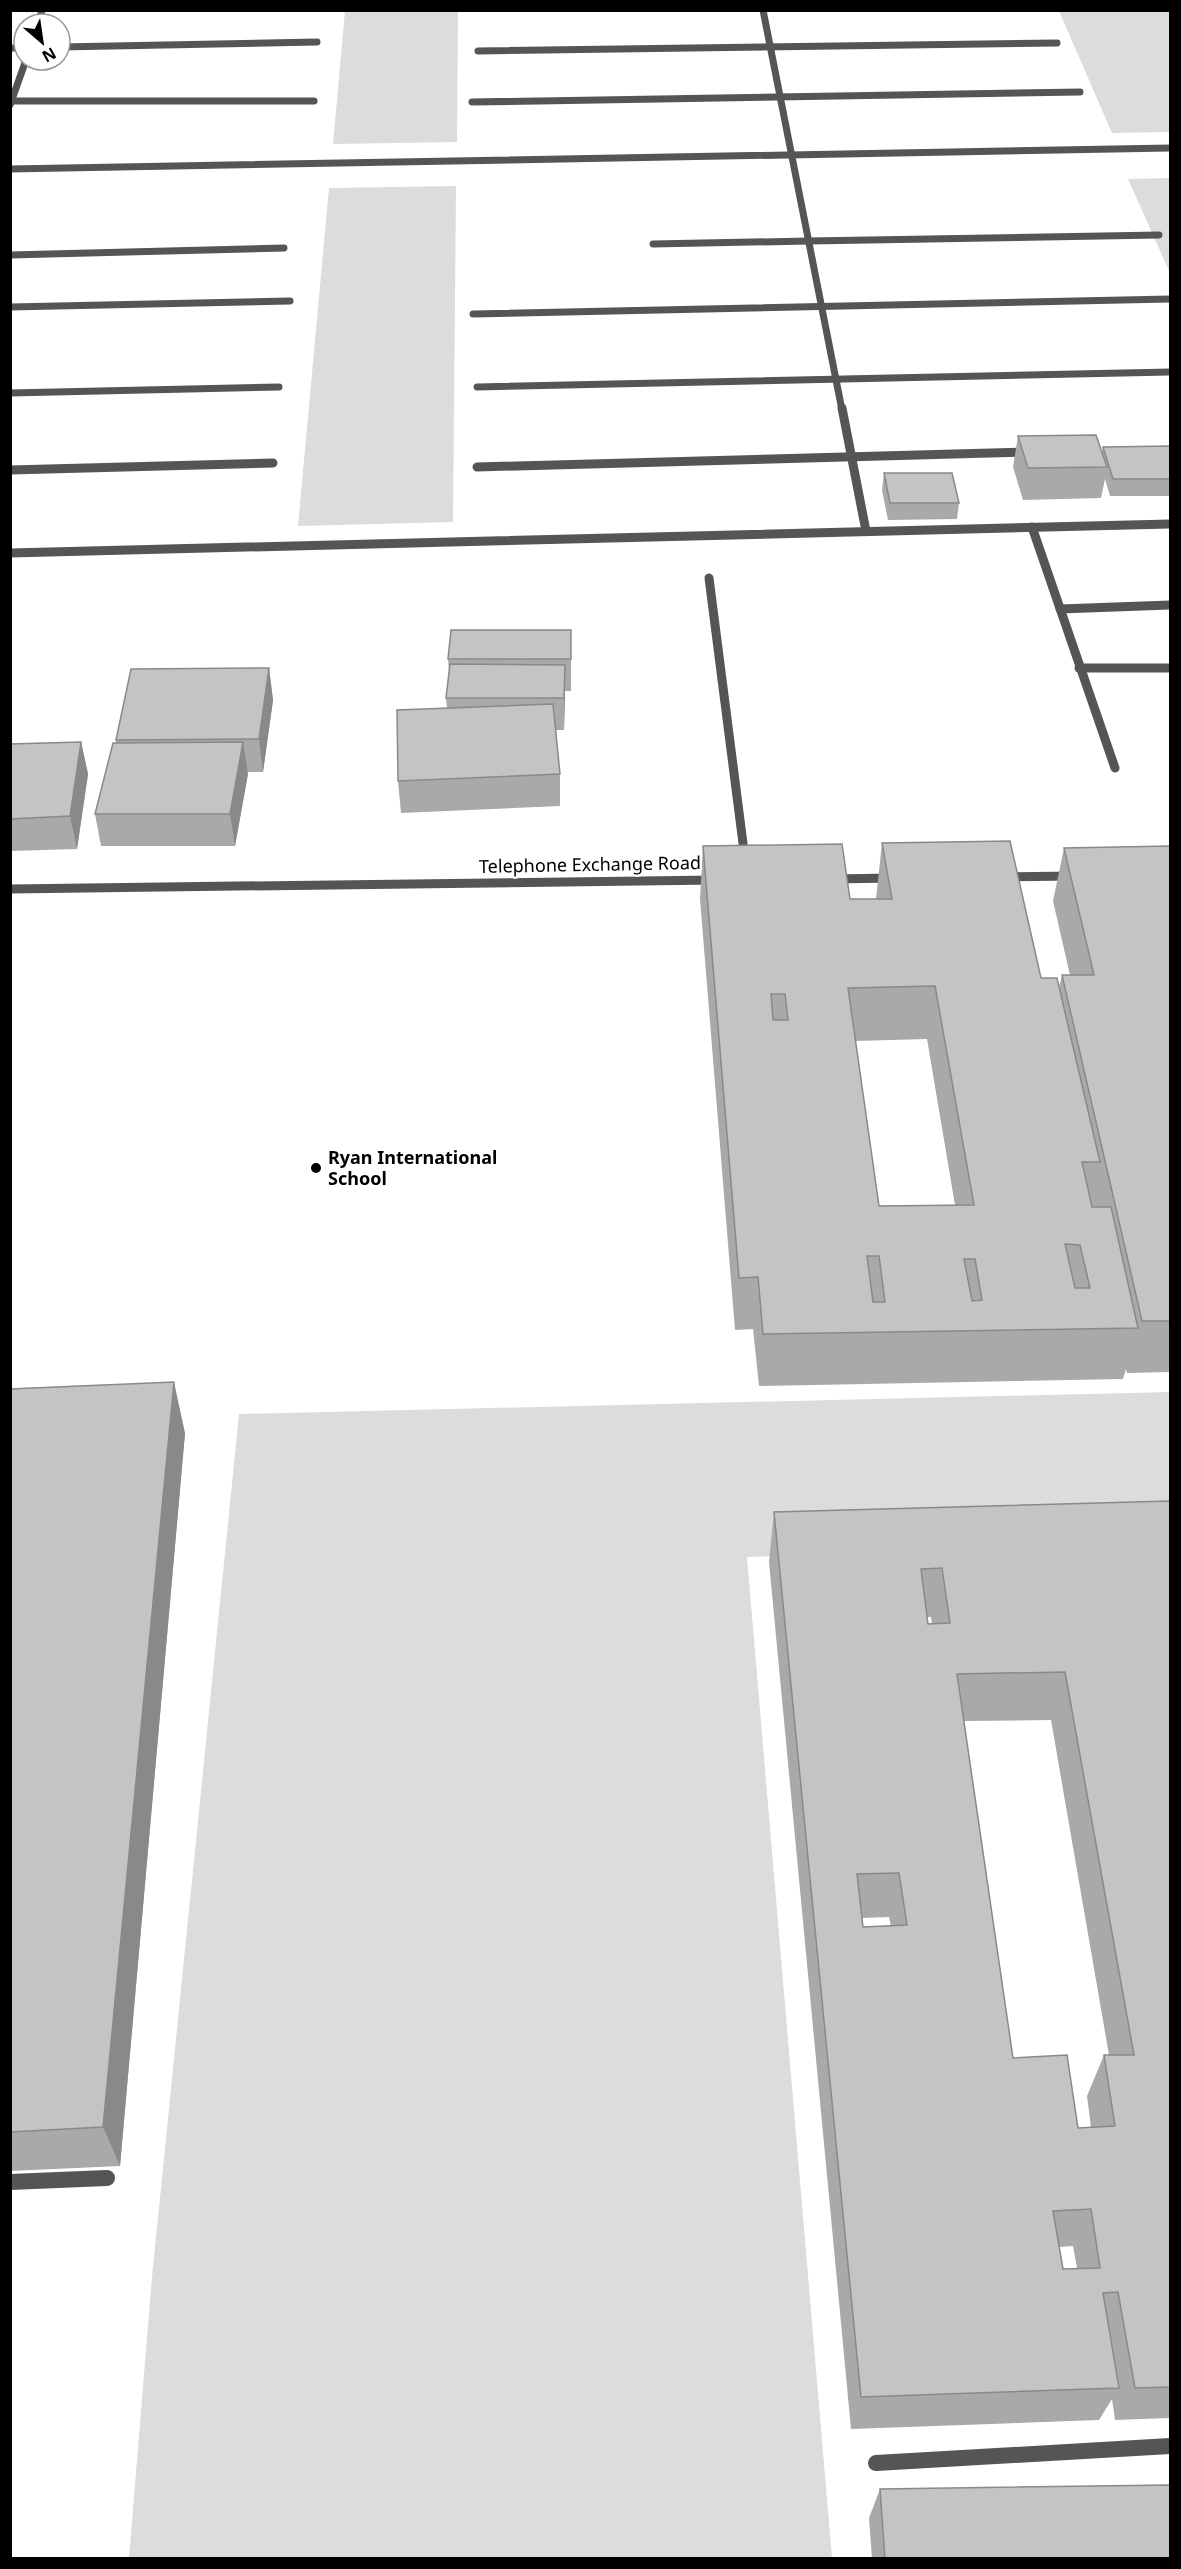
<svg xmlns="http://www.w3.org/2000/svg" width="1181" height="2569" viewBox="0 0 1181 2569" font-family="'Noto Sans',sans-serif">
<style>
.green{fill:#dcdcdc}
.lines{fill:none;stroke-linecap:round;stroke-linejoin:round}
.service-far1{stroke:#555;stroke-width:7}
.service{stroke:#555;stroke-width:9}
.minor-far2{stroke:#555;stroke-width:7}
.minor-far1{stroke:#555;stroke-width:9}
.minor{stroke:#555;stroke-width:16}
.wall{fill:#a9a9a9;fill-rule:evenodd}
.shaded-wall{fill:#898989}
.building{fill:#c4c4c4;stroke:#898989;stroke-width:1.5;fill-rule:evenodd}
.poi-dot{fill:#000;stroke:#fff;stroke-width:2}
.labels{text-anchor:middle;stroke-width:4.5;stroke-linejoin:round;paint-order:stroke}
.street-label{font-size:18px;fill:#000;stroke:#fff}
.poi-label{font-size:18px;font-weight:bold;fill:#000;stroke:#fff;text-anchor:start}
</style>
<rect width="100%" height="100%" fill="#fff"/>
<!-- green -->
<g class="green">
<path d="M345,11H458L457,142L333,144Z"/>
<path d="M1059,11H1170V132L1112,133Z"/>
<path d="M1170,178V273L1128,179Z"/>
<path d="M456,186L453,522L298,526L329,188Z"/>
<path d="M1170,1392V1546L747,1557L832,2558H129L152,2277L239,1414Z"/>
</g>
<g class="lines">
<!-- service-far1 -->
<g class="service-far1">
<path d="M60,47L317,42"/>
<path d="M10,48H24"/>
<path d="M10,101H314"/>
<path d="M653,244L809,241"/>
<path d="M10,255L284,248"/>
<path d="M10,307L290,301"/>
</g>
<!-- service -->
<path class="service" d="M709,578L745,859"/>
<!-- minor-far2 -->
<g class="minor-far2">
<path d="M763,10L842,410"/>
<path d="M38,24L42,10"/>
<path d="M478,51L1057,43"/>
<path d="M472,102L1080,92"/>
<path d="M10,105L26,60"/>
<path d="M10,169L1170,148"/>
<path d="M809,241L1159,235"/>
<path d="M473,314L1170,299"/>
<path d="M477,387L1170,372"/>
<path d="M10,393L279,387"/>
</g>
<!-- minor-far1 -->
<g class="minor-far1">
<path d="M842,408L866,531"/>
<path d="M477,467L1030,452"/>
<path d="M10,470L273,463"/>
<path d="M1032,527L1115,768"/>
<path d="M10,553L1170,524"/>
<path d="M1060,609L1170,605"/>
<path d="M1079,668H1170"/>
<path d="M1004,877L1073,876"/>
<path d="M833,879L893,878"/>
<path d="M10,889L716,880"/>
</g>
<!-- minor -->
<g class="minor">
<path d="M10,2182L107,2178"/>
<path d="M876,2463L1170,2446"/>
</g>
</g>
<!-- wall -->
<g class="wall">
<path d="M1018,436L1102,452L1103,447L1170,446V496H1110L1105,479L1101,498L1023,500L1013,467Z"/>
<path d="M884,473L959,503L957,519L888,520L882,490Z"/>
<path d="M571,630V691H565L564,730H556L560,774V806L401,813L398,781L447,708L446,698L449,672L448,659Z"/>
<path d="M269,668L273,700L263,772H247L248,774L235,846H101L95,814L116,743V740Z"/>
<path d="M81,742L88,774L77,849L10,851V744Z"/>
<path d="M882,843L1041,978L1059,988L1062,975H1070L1053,901L1064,848L1170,846V1372L1127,1373L1126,1369L1123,1379L759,1386L753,1329L735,1330L700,899L703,846L850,899H876ZM927,1039L955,1205L879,1206L855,1041Z"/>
<path d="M10,1389L185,1433L120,2166L10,2171Z"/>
<path d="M1170,1501V2418L1115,2420L1112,2399L1099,2420L851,2429L769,1562L774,1512ZM927,1617H931L932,1624H928ZM1051,1720L1109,2055H1104L1087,2096L1091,2127L1078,2128L1013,2058L964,1721ZM889,1917L891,1926L863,1927L862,1918ZM1073,2246L1077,2268L1063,2269L1059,2247Z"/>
<path d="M880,2489L1170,2559H872L869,2518Z"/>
</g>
<!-- shaded-wall -->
<g class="shaded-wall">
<path d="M565,665V697L564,730V698Z"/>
<path d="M269,668L273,700L263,772L259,739Z"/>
<path d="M81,742L88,774L77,849L70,816Z"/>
<path d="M243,742L248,774L235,846L230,814Z"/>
<path d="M174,1382L185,1433L120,2166L103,2127Z"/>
</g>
<!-- building -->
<g class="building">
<path d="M1096,435L1107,467L1028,468L1018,436Z"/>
<path d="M1170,446V479H1113L1103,447Z"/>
<path d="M884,473H952L959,503H890Z"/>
<path d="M451,630H571V659H448Z"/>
<path d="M450,664L565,665L564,698H446Z"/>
<path d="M269,668L259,739L116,740L131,669Z"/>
<path d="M553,704L560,774L398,781L397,710Z"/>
<path d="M81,742L70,816L10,819V744Z"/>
<path d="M243,742L230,814H95L113,743Z"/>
<path d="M1010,841L1041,978H1057L1100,1162H1082L1092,1207H1111L1138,1328L763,1334L758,1277L739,1278L703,846L842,844L850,899H892L882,843ZM935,986L974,1205L879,1206L848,988ZM771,994H785L788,1020H773ZM1065,1244L1080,1245L1090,1288H1075ZM867,1256H879L885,1302H873ZM964,1259H975L982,1300L972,1301Z"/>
<path d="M1170,846V1321H1142L1062,975H1094L1064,848Z"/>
<path d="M174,1382L103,2127L10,2132V1389Z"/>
<path d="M1170,1501V2387L1135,2388L1118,2292L1103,2293L1119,2388L861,2397L774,1512ZM942,1568L950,1623L928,1624L921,1569ZM1065,1672L1134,2055H1104L1115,2126L1078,2128L1067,2055L1013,2058L957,1674ZM899,1873L907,1925L863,1927L857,1874ZM1091,2209L1100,2268L1063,2269L1053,2211Z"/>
<path d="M1170,2485V2559H885L880,2489Z"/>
</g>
<!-- markers -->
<circle class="poi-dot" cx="316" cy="1168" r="6"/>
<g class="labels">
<!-- street labels -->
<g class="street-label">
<text transform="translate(590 865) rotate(-1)" y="6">Telephone Exchange Road</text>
</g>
<!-- poi labels -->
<g class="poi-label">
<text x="328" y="1164">Ryan International<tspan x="328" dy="21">School</tspan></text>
</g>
</g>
<!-- border -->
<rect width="1181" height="2569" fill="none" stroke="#000000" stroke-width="24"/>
<!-- north arrow -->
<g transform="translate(42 42) rotate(151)"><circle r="28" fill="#ffffff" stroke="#999999" stroke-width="1.5"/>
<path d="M0-4.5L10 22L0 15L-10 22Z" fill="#000000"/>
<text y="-9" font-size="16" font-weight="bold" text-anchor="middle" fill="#000000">N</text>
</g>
</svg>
